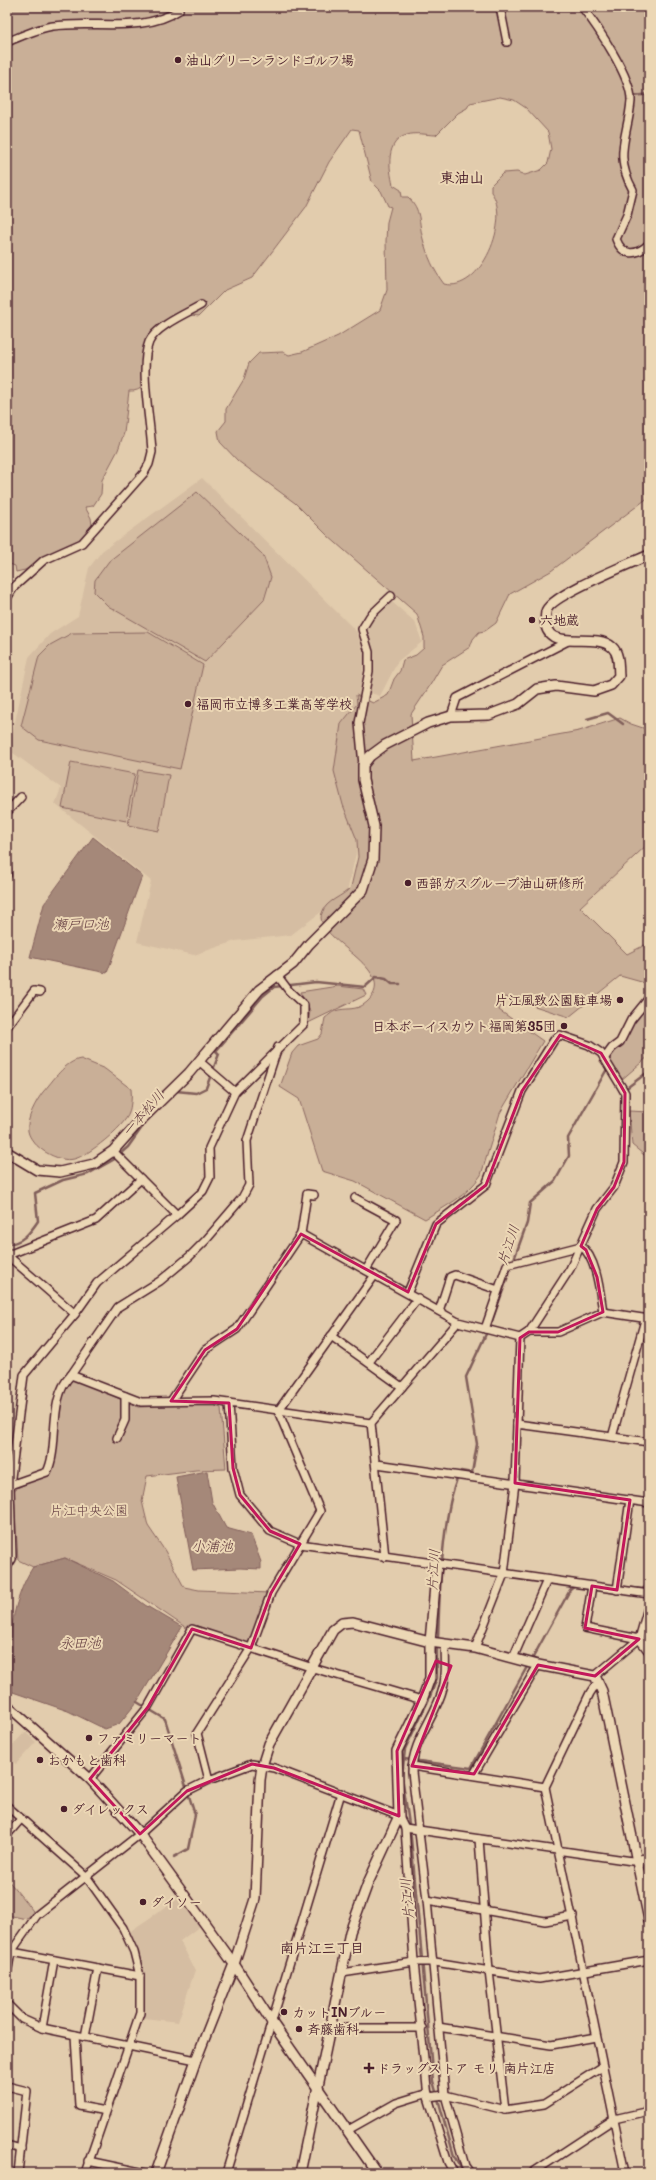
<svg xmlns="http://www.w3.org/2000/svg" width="656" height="2180" viewBox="0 0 656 2180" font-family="Mali,'Klee One',sans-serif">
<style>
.built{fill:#d5bda2}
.green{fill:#c9af97;stroke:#8a6761;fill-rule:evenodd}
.water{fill:#a58879;stroke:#815e5a}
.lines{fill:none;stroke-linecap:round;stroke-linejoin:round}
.stream{stroke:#815e5a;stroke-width:2.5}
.minor-casing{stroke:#4a1f2b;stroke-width:10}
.tertiary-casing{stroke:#4a1f2b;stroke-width:12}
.minor{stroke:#ecd7b5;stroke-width:7}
.tertiary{stroke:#ecd7b5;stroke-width:9}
.marked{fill:none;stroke:#c2185b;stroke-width:3;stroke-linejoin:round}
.poi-dot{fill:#4a1f2b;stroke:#ecd7b5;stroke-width:1.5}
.labels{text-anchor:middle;stroke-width:4;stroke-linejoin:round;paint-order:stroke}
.poi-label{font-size:13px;font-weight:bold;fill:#4a1f2b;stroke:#ecd7b5;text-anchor:start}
.park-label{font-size:13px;fill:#633c41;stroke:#ecd7b5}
.water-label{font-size:14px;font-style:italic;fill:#61393e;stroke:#ecd7b5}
.neighbourhood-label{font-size:14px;font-weight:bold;fill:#4a1f2b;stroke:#ecd7b5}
.quarter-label{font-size:15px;font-weight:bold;fill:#4a1f2b;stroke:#ecd7b5}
</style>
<rect width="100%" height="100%" fill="#e2ccad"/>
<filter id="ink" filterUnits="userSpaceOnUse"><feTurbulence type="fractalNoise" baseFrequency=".025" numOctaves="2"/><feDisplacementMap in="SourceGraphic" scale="8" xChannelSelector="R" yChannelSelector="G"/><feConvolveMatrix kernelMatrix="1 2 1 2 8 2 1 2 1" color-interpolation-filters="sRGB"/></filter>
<g filter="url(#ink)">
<!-- built -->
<g class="built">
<path d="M202,478L357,632L365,658L349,767L362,827L347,892L291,935L235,941L194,955L137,942L151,881L55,804L61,788L9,750L29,657L50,634L78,616L89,568L102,551Z"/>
<path d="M392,602L415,622L422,642L398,661L380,696L368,692L373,672L372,653L363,629L377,611Z"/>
<path d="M25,1732L36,1742L16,1764L7,1757V1742L12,1746Z"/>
<path d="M179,1898L200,1926L180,1941L195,1970L178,2022L144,2018L145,1980L135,1943L129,1932Z"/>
</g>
<!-- green -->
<g class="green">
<path d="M7,7H649V497L551,571L510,594L496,623L485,631L479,632L473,639L470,647L442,665L429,687L411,714L414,761L579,731L620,718L631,724L649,730V843L580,907L627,954L649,943V978L645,983L620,976L569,1017L506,997L499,1010L543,1041L500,1113L481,1175C467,1196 446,1206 425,1219L355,1181L322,1171L299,1099L280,1087L292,1053L298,1046L318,1039L322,1034L325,1018C328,1016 332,1012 335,1011C346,1007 356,1012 367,1002C403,969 311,939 322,913C326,900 343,897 351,887L358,857L357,840L343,805L334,771L341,724L357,704L356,695L373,703L388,695L394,679L400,671L403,660L416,655L424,648V637L417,614L328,536L295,503L238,461L220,442L218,431L226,421V409L244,379L249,363L259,353L283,352L289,355L302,352L338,336L380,310L387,290L386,241L387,222L391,207L388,206L381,191L372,182L359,130L352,129L329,162L306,207L252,278L225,290L199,316L183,314C179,319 175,324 169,328C163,332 159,331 155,338C145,353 156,393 129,391L124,433L118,450L102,480L101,494L93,506L85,507L91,518L92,525L83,538L63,549L54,552L25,570L16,572L15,566L7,563ZM500,97L514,100L526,108L548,132L551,149L548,163L541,170L525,175L517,172L503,173L491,185V192C512,218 481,294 444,284C434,271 427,255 423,239C418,222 422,210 408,197H402L401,190L393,185C389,168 385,141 407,135C416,132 427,135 436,135L458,113L467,108L470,103Z"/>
<path d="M197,492L263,555L271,577L264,600L205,662L108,606L94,592L95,580L109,561Z"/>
<path d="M148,632L203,665L180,769L39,740L21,726L39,656L50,645L72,633Z"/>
<path d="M71,762L135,774L126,821L62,808Z"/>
<path d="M138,770L169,775L159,831L128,825Z"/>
<path d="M338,986L363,989L366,995L308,1023L310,1011L300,992Z"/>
<path d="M649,1002V1056L620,1081L607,1059Z"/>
<path d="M81,1059L105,1069L131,1089C132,1097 131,1106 129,1113C124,1127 88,1156 74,1159C58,1163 31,1147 28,1131C26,1119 36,1101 43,1092C53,1081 65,1061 81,1059Z"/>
<path d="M629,1111L649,1112V1159L632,1145Z"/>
<path d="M75,1379L138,1407L211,1404L221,1408L226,1469L196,1470L147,1476L142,1501L148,1526L165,1551L184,1587L199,1590L269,1593L252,1638L246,1644L197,1626L188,1629L116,1580L65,1558L33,1567L18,1560L14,1493L15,1489L51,1472L62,1401L68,1381Z"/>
<path d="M7,1879L33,1911L31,1916L27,1919L7,1915Z"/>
</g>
<!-- water -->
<g class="water">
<path d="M93,837L142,876L107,973L30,957L44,904Z"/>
<path d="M207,1471L212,1502L226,1528L251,1535L261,1562V1569L240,1568L193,1570L176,1477Z"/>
<path d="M65,1558L113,1581L145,1605L182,1627L137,1702L119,1724L105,1729L68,1711L7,1690C7,1651 11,1600 33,1567Z"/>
</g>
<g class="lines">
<!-- stream -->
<g class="stream">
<path d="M635,96L649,94"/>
<path d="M587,719L608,713L623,724"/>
<path d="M624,1090L649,1071"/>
<path d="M176,1091L196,1093L206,1088L219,1054L216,1051L263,996L274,987L316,982L365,987L376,977L386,979L392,984H400"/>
<path d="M7,1244C22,1243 30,1233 38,1221L35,1193L63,1180L88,1174L113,1160L128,1147L148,1119"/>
<path d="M624,1587L642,1589L645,1587L649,1574"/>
<path d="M438,1640C439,1601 442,1503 461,1471L472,1473L477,1444L466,1377L492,1321L527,1223L530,1203L555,1181L569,1156L568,1138L607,1069L608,1070"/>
<path d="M437,1645V1678L429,1699L405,1749L402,1776L411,1838L433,2081L454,2156L464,2173"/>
<path d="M531,1661L570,1590L576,1585"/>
<path d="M137,1702L165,1719L195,1815L188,1849L174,1857"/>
<path d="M404,1759L471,1768L528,1665"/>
</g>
<defs>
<g id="minor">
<path d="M500,7L507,42"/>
<path d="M582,7C597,26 632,78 631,101C628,137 613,154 633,190L627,215L616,239C623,257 636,256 649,244"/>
<path d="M7,42C22,36 38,28 53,26C94,20 143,34 179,10"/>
<path d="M7,598L14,587L44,560L82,543L144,473L149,464L152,452C151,424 139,367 149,342C156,326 187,313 201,305"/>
<path d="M451,716L457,698L570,640"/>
<path d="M363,765L359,723L369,671V652L362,629L370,616L391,596"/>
<path d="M7,812L21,797"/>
<path d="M7,869V875"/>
<path d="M7,1027L34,991L40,992"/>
<path d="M278,1047L247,1141L249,1185L242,1198L206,1240L190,1256L160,1281L118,1307L71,1375L141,1402L214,1401L371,1423"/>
<path d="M604,1059L612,1048L620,1042L631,1020L649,998"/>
<path d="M199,1061L235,1092"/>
<path d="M314,1195L307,1194L301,1234L458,1322L520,1338"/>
<path d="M355,1198L396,1220L366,1270"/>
<path d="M177,1215L203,1191L210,1177L209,1148L235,1092L304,1024V1005L289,991L277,975"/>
<path d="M7,1255L75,1314"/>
<path d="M8,1255L96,1220L141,1179"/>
<path d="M408,1292L436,1224L486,1185L522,1091L554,1040L560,1035L589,1045L601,1053L621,1086L625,1093L624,1162L614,1187L597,1209L570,1269L529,1332L520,1338L517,1424"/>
<path d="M439,1311L450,1277L455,1275L498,1290"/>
<path d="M485,1329L507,1265L581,1246C597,1258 600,1293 603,1312L649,1319"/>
<path d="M529,1332H558L603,1312"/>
<path d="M331,1336L402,1387"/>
<path d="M369,1362L418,1298"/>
<path d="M171,1401L205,1350L237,1329L301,1234"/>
<path d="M229,1403L233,1468L240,1495L270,1531L300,1544L649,1594"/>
<path d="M612,1437L645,1320L648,1317"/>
<path d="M117,1438L125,1420V1396"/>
<path d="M377,1464L649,1503"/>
<path d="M10,1485L47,1472C60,1446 47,1399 71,1375"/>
<path d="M385,1557L371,1423L458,1322"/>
<path d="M7,1567L12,1559L10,1485L24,1375L75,1314L97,1283L177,1215L113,1151"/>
<path d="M592,1586L585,1628L639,1639L649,1652"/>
<path d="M617,1590L630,1500"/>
<path d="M445,1644C445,1658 447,1674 443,1688C436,1717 412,1740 412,1772L427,1900L445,2095L465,2166L470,2173"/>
<path d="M475,1648L504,1574L515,1483L517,1424L649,1442"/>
<path d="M513,1658L547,1580"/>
<path d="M595,1676L639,1639L649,1604"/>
<path d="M600,1685L594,1687L590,1693L545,1787L625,2173"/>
<path d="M412,1766L545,1787"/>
<path d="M474,1774L538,1665"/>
<path d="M90,1779L148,1707L192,1629L313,1668L422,1700"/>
<path d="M209,1780L252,1764L274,1768L399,1816L405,1828L414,1962L428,2097L448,2162L454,2173"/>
<path d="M7,1806L86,1876L123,1928L134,1952L140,1976V2013L85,2173"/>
<path d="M405,1828L632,1861L649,1857"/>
<path d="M7,1835L21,1819"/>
<path d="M479,1839L489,1971L505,2110"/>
<path d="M427,1900L545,1921L573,1916"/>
<path d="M7,1951L140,1976"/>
<path d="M342,1973L414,1962H435L539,1979L649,1960"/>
<path d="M7,1974L11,1952L37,1915L140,1834L187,1791L209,1780L197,1733L251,1648L271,1593L320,1511L278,1411L375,1275"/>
<path d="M7,2004L22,2019L42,2028L196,2060"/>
<path d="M438,2027L551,2045L596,2037"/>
<path d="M42,2028L54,1960"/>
<path d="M331,2028H422"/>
<path d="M75,2035L79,2106L106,2111"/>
<path d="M85,2037L98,1968"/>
<path d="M7,2086L27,2091L18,2173"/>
<path d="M428,2097L445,2095L505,2110L544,2104L602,2067"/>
<path d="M348,2130L396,2103L428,2093"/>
<path d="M7,2145L21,2149"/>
<path d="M88,2161L145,2173"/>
<path d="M226,2173L341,1793"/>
<path d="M532,2173L614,2119L649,2111"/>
</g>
<g id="tertiary">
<path d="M7,1152L37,1170L60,1172L94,1164L113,1151L139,1122L189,1073L259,990L293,964L309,944L363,890L373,859L374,826L363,780V765L370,756L385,745L428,723L451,716L489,715L518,704L537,689L556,686L594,691L611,685L619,676C618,667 620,654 612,647C592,629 539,658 546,612C548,596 632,563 649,555"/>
<path d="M7,1705L90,1779L140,1834L234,1964L273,2024L377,2173"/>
<path d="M156,2173L196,2060L234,1964L255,1899L260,1780L262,1766L269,1744L333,1630L342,1623L353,1622L430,1642L475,1648L538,1665L595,1676L602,1691L649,1920"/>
<path d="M300,2173L350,1932L368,1883L399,1816L397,1751L422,1700L430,1678V1642L437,1563"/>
</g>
</defs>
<!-- minor casing -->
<use href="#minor" class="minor-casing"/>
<!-- tertiary casing -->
<use href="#tertiary" class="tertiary-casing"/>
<!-- minor -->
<use href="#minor" class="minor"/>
<!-- tertiary -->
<use href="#tertiary" class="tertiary"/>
</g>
</g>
<!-- marked area -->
<path class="marked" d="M560,1035L601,1053L621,1086L625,1093L624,1162L614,1187L597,1209L581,1246L586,1250L597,1277L603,1312L558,1332H529L520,1338L515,1483L630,1500L617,1590L592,1586L585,1628L639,1639L595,1676L538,1665L474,1774L412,1766L451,1666L436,1661L397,1751L399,1816L274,1768L252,1764L187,1791L140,1834L90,1779L148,1707L192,1629L251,1648L271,1593L300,1544L270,1531L240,1495L233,1468L229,1403L171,1401L205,1350L237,1329L301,1234L408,1292L436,1224L486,1185L522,1091Z"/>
<!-- markers -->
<g class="poi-dot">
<circle cx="178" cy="60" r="4"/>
<circle cx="532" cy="620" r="4"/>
<circle cx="188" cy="704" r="4"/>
<circle cx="408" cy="883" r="4"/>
<circle cx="620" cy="1000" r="4"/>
<circle cx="564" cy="1026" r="4"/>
<circle cx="89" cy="1738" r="4"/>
<circle cx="40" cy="1760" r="4"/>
<circle cx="64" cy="1809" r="4"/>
<circle cx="143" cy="1902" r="4"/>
<circle cx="284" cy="2012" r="4"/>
<circle cx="299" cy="2029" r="4"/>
<path d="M367 2062h4v4h4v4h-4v4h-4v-4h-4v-4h4z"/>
</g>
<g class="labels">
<!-- poi labels -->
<g class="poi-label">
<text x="186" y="65">油山グリーンランドゴルフ場</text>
<text x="540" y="625">六地蔵</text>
<text x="196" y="709">福岡市立博多工業高等学校</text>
<text x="416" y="888">西部ガスグループ油山研修所</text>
<text x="612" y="1005" text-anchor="end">片江風致公園駐車場</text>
<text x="556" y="1031" text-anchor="end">日本ボーイスカウト福岡第35団</text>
<text x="97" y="1743">ファミリーマート</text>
<text x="48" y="1765">おかもと歯科</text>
<text x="72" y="1814">ダイレックス</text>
<text x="151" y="1907">ダイソー</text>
<text x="292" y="2017">カットINブルー</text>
<text x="307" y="2034">斉藤歯科</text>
<text x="377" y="2073">ドラッグストア モリ 南片江店</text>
</g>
<!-- park labels -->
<g class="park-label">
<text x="89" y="1515">片江中央公園</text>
</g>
<!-- water labels -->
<g class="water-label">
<text x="81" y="929">瀬戸口池</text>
<text transform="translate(143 1113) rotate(-49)" y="5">一本松川</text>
<text transform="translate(508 1245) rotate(-71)" y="5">片江川</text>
<text x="212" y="1551">小浦池</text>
<text transform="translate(433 1570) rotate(-86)" y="5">片江川</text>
<text x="80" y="1648">永田池</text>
<text transform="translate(407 1899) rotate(-95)" y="5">片江川</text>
</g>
<!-- neighbourhood labels -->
<g class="neighbourhood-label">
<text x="322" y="1953">南片江三丁目</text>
</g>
<!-- quarter labels -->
<g class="quarter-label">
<text x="462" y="183">東油山</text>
</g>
</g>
<!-- margin -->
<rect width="656" height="2180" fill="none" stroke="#ecd7b5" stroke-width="24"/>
<rect x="12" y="12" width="632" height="2156" fill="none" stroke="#4a1f2b" stroke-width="1.5" filter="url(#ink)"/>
</svg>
